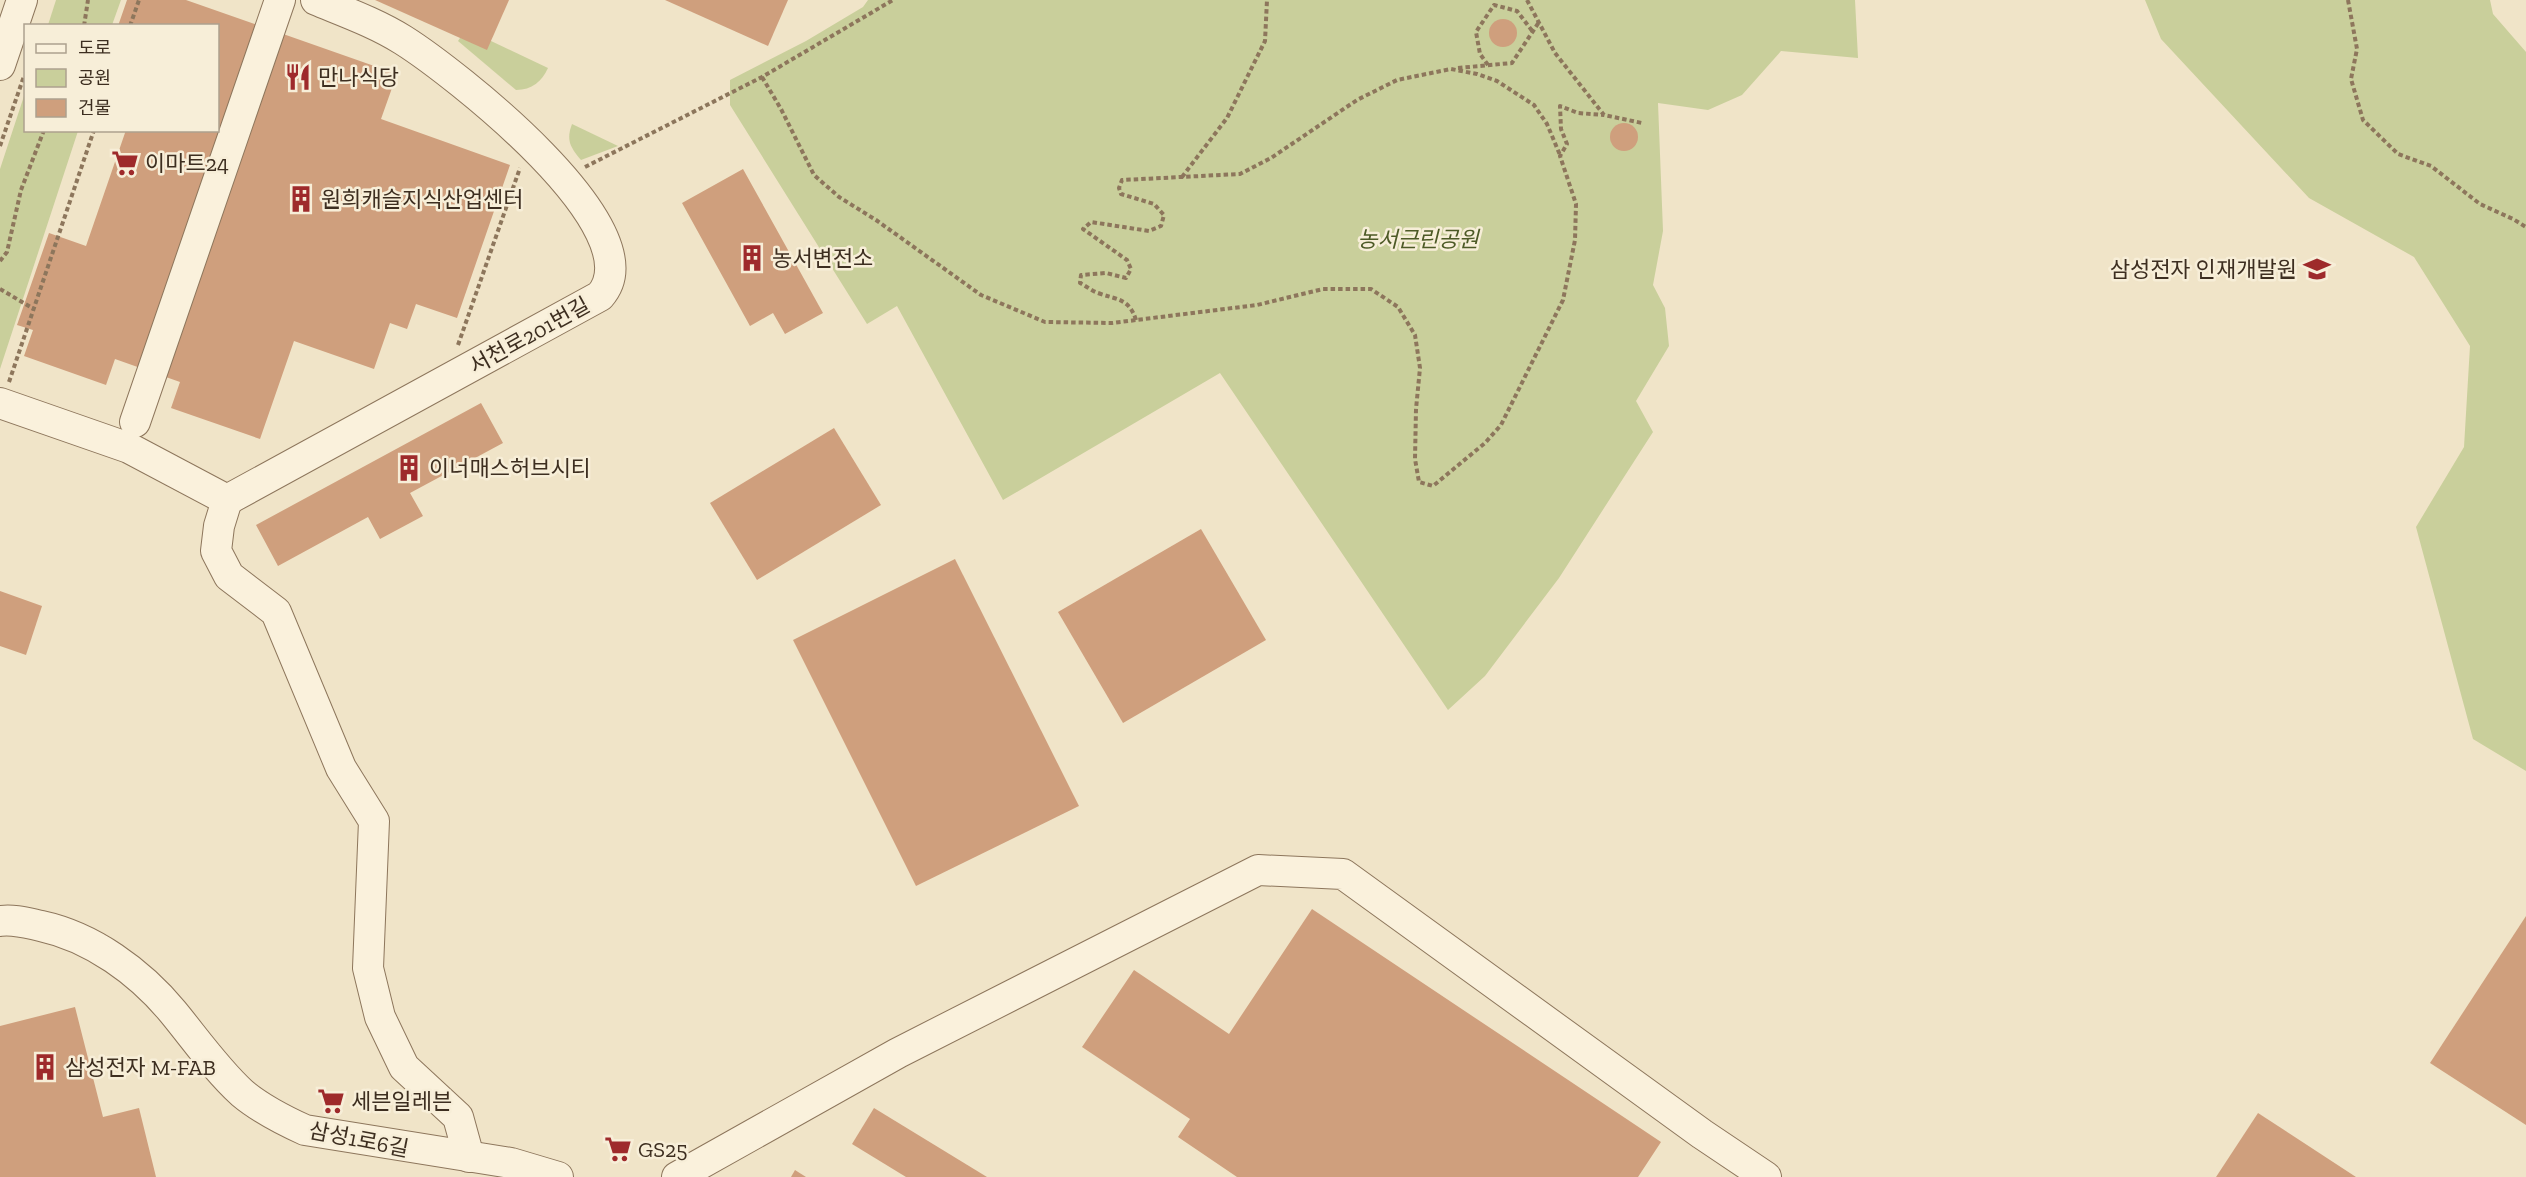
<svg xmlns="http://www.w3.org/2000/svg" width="2526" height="1177" viewBox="0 0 2526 1177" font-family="'Zilla Slab','Noto Sans KR',serif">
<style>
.green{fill:#c9cf9b}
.building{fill:#cf9f7d}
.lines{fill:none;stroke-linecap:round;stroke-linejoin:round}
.minor-casing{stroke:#8d765c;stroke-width:32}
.path{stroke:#8d765c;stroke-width:4;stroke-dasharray:4.5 3;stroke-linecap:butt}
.minor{stroke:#faf1dc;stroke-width:30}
.labels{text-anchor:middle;stroke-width:5;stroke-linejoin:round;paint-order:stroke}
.poi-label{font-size:22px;fill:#3d2e20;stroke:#f7eed8;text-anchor:start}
.park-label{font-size:22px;font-style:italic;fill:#4d5a26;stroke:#f7eed8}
.street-label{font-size:22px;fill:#3d2e20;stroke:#f7eed8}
</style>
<rect width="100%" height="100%" fill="#f0e4c8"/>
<!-- green -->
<g class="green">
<path d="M56,0H121L112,25H48Z"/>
<path d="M868,0H1855L1858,58L1781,51L1742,95L1708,110L1658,103L1663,231L1653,285L1665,308L1669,346L1636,401L1653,432L1559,578L1485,676L1448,710L1220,373L1003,500L897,306L867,324L730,105V80L806,41L863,7Z"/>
<path d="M2145,0H2490L2493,14L2526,52V771L2473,739L2416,527L2464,447L2470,346L2414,257L2309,198L2161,39Z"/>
<path d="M460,38L491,41L548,68C542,81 532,90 516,90L458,41Z"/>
<path d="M25,93L26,130L78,131L0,369V169Z"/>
<path d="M572,124L618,146L581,160C570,147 566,140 572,124Z"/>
</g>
<!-- building -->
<g class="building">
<path d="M127,0H186L397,74L381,119L510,165L457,318L416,304L407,329L390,323L374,369L294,341L260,439L171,408L180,382L115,359L106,385L24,356L33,330L17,325L49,233L86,246L126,130H218V26H118Z"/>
<path d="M375,0H509L487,50Z"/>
<path d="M665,0H788L768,46Z"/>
<circle cx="1503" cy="33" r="14"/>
<circle cx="1624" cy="137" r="14"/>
<path d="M743,169L823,313L785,334L773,313L750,326L682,203Z"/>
<path d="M481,403L503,443L410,493L423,516L380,539L368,517L278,566L256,525Z"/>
<path d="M834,428L881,505L757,580L710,503Z"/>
<path d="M1201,529L1266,640L1123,723L1058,612Z"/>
<path d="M955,559L1079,806L916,886L793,640Z"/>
<path d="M0,591L42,606L26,655L0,646Z"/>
<path d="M1312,909L1661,1142L1638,1177H1237L1178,1137L1190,1119L1082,1047L1134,970L1229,1034Z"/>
<path d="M2526,916V1125L2430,1063Z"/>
<path d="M75,1007L103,1117L139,1108L156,1177H0V1026Z"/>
<path d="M874,1108L987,1177H906L852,1144Z"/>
<path d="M2258,1113L2356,1177H2216Z"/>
<path d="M795,1170L806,1177H791Z"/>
</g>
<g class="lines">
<defs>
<g id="minor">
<path d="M0,65L22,0"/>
<path d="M0,403L129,448L227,500"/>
<path d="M135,422L280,0"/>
<path d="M227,500L600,296C658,230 452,71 403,40C376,23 345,12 316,0"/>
<path d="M227,500L219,526L216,551L229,576L276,612L341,768L374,821L368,968L380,1017L404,1067L458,1117L469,1157"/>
<path d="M0,921C14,919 27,923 41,926C92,937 140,972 173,1012C196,1040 216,1069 242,1093C261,1109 283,1120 305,1130L511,1163L558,1177"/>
<path d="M677,1177L898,1053L1258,870L1343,874L1702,1134L1766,1177"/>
</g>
</defs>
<!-- minor casing -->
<use href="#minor" class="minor-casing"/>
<!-- path -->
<g class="path">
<path d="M1527,0L1555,53L1604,115L1642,123"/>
<path d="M2348,0L2357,49L2351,79L2363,120L2398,154L2431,166L2480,204L2513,219L2526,227"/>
<path d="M84,26L88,0"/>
<path d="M130,26L139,0"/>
<path d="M1488,65L1480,54L1476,32L1494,5L1517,11L1533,32"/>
<path d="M1458,68L1512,63L1539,22"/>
<path d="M762,77L781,109L814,175L839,197L876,220L981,295L1045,322L1112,323L1257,305L1323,289H1371L1398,307L1415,335L1420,368L1416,409L1415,459L1419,482L1433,486L1485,443L1501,425L1563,300L1575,240L1576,204L1560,156L1567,144L1561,129L1560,106L1578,113L1604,115"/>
<path d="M0,146L24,76"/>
<path d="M585,167L762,77L893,0"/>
<path d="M1182,177L1227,118L1265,41L1267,0"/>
<path d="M0,261L7,252L21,190L44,130"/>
<path d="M0,289L34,309"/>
<path d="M1136,320C1129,298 1117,300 1098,293C1092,291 1086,286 1080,283L1081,275L1106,273L1126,278L1131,269L1127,260L1083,229L1091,222L1149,231L1161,226L1164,215L1154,204L1121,194L1119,188L1122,180L1240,174L1271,158L1357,100L1397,80L1451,69L1477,74L1497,81L1534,105L1547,124L1560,155"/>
<path d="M458,345L520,168"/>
<path d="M9,382L94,130"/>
</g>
<!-- minor -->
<use href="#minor" class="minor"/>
</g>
<!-- icons -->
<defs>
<symbol id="restaurant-bare" viewBox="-9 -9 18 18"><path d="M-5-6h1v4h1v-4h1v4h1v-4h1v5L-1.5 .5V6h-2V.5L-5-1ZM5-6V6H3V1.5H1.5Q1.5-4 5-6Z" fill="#9e2a2b" stroke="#f7eed8" stroke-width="2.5" paint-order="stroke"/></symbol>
<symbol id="supermarket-bare" viewBox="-9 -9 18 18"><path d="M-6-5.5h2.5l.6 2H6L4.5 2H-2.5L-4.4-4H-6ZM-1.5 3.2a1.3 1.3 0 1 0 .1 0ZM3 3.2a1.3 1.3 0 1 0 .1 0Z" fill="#9e2a2b" stroke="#f7eed8" stroke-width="2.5" paint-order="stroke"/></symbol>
<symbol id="building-bare" viewBox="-9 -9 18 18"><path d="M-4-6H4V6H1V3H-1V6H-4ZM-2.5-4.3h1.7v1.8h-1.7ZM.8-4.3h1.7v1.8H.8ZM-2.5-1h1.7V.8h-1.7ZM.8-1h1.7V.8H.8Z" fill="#9e2a2b" stroke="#f7eed8" stroke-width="2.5" paint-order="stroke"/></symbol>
<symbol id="school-bare" viewBox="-9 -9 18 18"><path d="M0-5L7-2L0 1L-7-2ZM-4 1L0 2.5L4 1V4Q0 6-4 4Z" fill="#9e2a2b" stroke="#f7eed8" stroke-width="2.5" paint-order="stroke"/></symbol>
</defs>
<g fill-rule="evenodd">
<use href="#restaurant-bare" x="279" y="58" width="38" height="38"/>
<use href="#supermarket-bare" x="106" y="144" width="38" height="38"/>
<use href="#building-bare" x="282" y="180" width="38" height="38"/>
<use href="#building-bare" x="733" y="239" width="38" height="38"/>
<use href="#school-bare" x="2298" y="250" width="38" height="38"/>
<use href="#building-bare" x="390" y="449" width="38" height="38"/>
<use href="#building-bare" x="26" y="1048" width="38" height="38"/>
<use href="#supermarket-bare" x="312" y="1082" width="38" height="38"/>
<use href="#supermarket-bare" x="599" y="1130" width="38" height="38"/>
</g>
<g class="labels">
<!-- poi labels -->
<g class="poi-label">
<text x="318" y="85">만나식당</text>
<text x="145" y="171">이마트24</text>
<text x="321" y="207">원희캐슬지식산업센터</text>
<text x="772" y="266">농서변전소</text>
<text x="2297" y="277" text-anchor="end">삼성전자 인재개발원</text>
<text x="429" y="476">이너매스허브시티</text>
<text x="65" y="1075">삼성전자 M-FAB</text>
<text x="351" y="1109">세븐일레븐</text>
<text x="638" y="1157">GS25</text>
</g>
<!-- park labels -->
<g class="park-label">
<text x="1418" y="247">농서근린공원</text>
</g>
<!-- street labels -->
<g class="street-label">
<text transform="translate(529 335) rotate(-29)" y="8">서천로201번길</text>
<text transform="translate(359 1139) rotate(11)" y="8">삼성1로6길</text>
</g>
</g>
<!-- legend -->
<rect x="24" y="24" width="195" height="108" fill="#f7eed8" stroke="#ada18e" stroke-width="1.5"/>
<rect x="36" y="44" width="30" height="9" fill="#faf1dc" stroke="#ada18e" stroke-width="1.5"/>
<text x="78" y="54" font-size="18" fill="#3d2e20">도로</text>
<rect x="36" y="69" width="30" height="18" fill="#c9cf9b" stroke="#ada18e" stroke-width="1.5"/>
<text x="78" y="84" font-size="18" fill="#3d2e20">공원</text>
<rect x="36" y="99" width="30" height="18" fill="#cf9f7d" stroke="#ada18e" stroke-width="1.5"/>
<text x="78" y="114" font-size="18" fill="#3d2e20">건물</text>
</svg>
